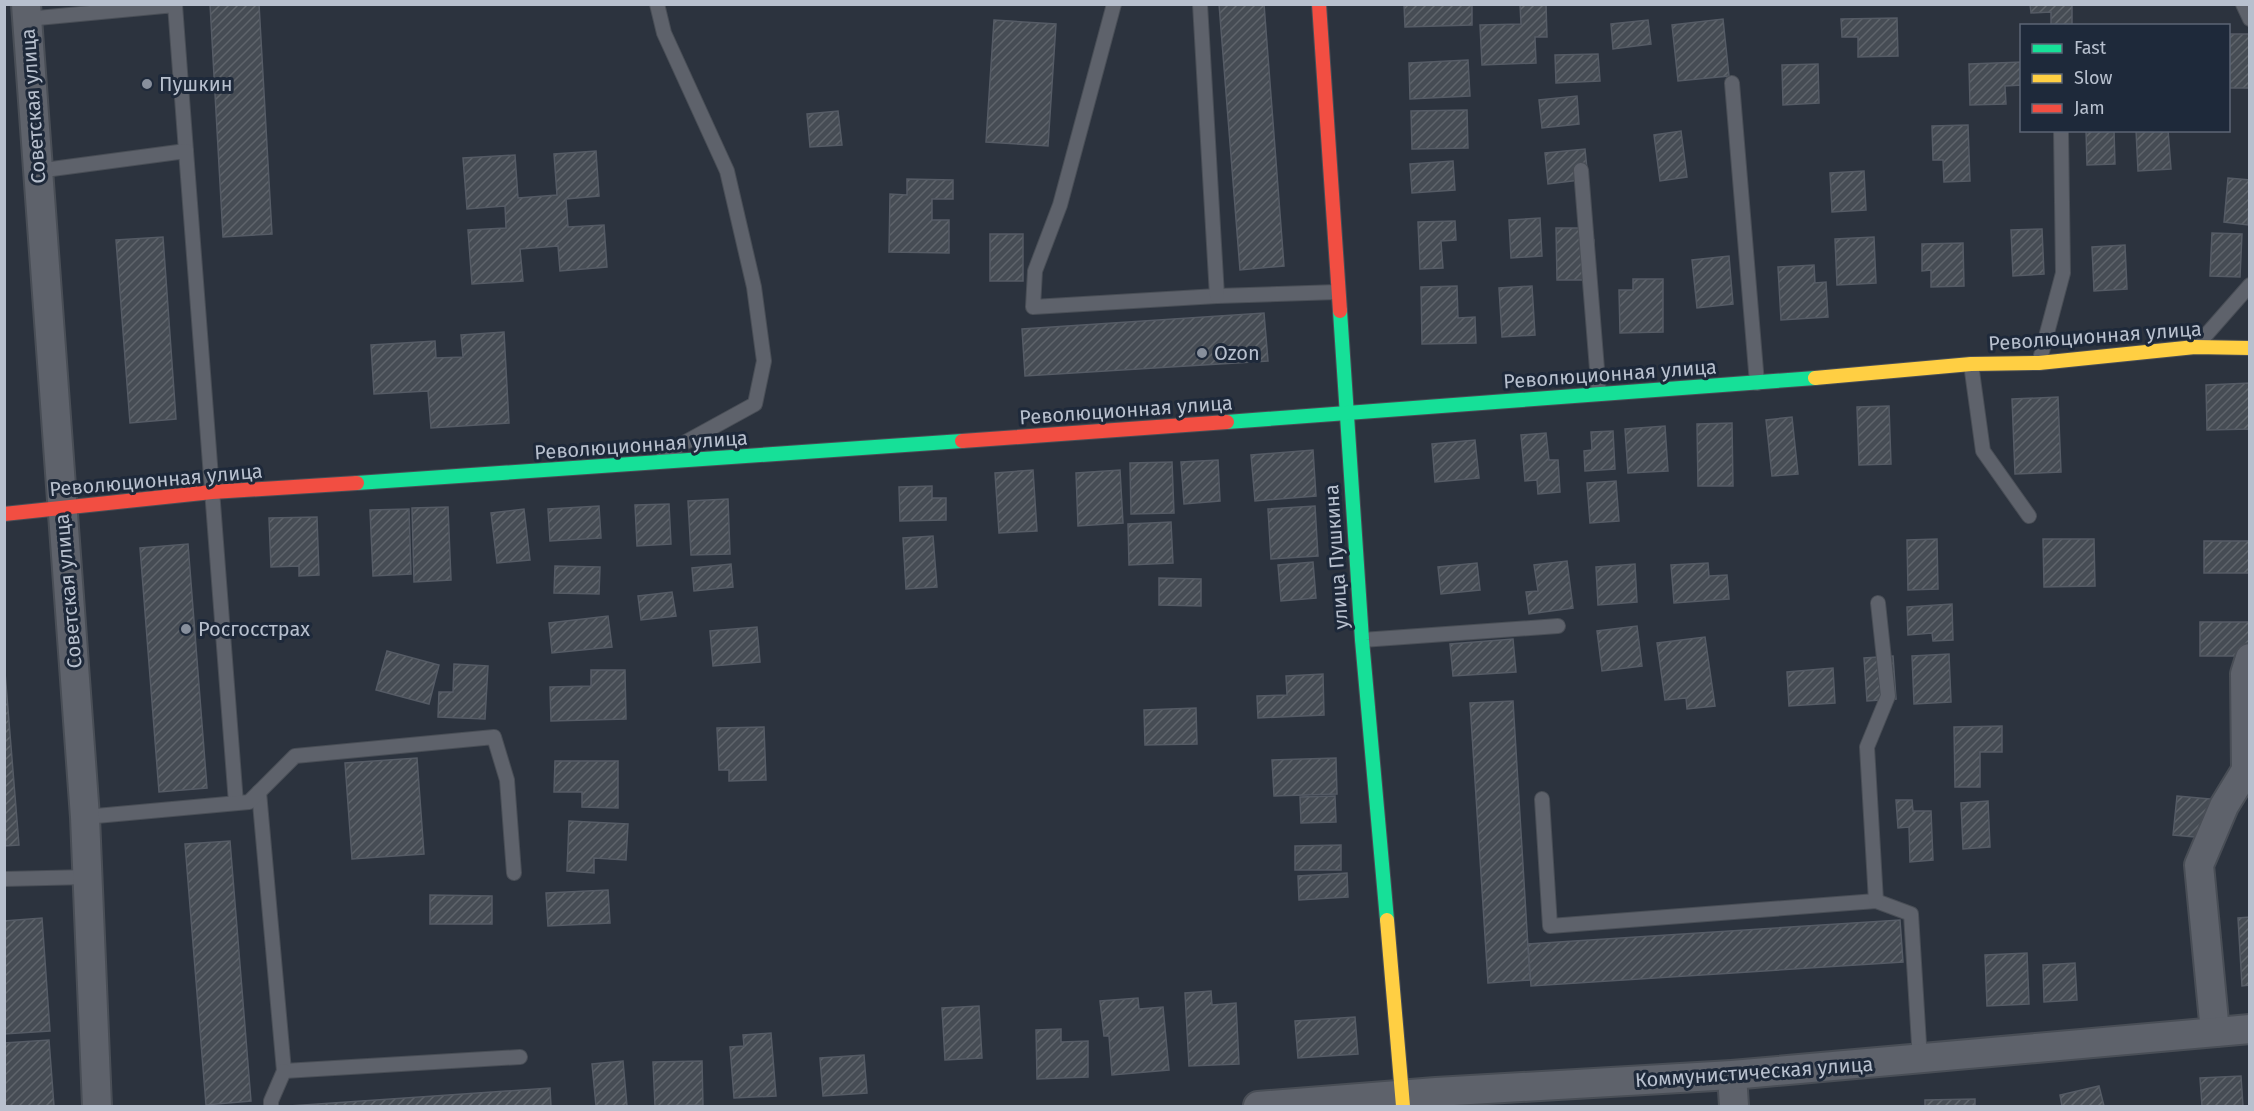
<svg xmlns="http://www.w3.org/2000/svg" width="2254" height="1111" viewBox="0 0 2254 1111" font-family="'Fira Sans',sans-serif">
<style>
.building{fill:url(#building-hatch);stroke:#555b65;stroke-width:1.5}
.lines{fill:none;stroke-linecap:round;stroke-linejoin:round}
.lane-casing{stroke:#494e56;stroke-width:16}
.street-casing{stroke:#494e56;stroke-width:32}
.fast-casing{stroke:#494e56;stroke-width:16}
.slow-casing{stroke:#494e56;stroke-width:16}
.jam-casing{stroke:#494e56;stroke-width:16}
.lane{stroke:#5e626b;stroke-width:14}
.street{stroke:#5e626b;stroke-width:28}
.fast{stroke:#16e098;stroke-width:14}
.slow{stroke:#ffcf43;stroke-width:14}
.jam{stroke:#f24e42;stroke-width:14}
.poi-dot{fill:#878f9c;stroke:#1e293a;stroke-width:2}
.labels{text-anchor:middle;stroke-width:6;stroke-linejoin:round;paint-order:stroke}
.poi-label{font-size:20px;fill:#b8c0ce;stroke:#1e293a;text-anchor:start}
.street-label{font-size:20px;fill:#b8c0ce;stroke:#1e293a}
</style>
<defs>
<pattern id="building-hatch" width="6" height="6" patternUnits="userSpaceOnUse" patternTransform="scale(1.5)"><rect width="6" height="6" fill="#464c54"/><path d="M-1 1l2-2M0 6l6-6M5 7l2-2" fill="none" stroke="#5f646b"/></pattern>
</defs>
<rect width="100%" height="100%" fill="#2c333e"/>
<!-- building -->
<g class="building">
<path d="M210,4H259L272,234L223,237Z"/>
<path d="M1219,4H1264L1284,266L1240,270Z"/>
<path d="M1404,4H1472V25L1405,27Z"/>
<path d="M1520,4H1546L1547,37H1535L1536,63L1482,65L1480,25L1521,24Z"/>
<path d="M2030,4H2072V26H2051V12L2031,13Z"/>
<path d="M1897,18L1898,56L1858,57V37H1842L1841,19Z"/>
<path d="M1723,19L1729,76L1678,81L1672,25Z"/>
<path d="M994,20L1056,24L1048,146L986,142Z"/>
<path d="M1648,20L1651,44L1613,49L1611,24Z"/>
<rect x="2228" y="34" width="22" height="54"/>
<path d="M1598,54L1600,81L1556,83L1555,55Z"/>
<path d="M1468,60L1470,96L1410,99L1409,63Z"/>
<path d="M2022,62V85L2005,86L2006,104L1970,105L1969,64Z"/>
<path d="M1818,64L1819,103L1783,105L1782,65Z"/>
<path d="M1577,96L1579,124L1542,128L1539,100Z"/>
<path d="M1467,110L1468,148L1412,149L1411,111Z"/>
<path d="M838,111L842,145L810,147L807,114Z"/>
<path d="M1968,125L1970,181L1944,182L1943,160H1933L1932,126Z"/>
<path d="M2086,130H2114L2115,164L2087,165Z"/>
<path d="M2136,130H2168L2171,169L2138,171Z"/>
<path d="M1681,131L1687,177L1660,181L1654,135Z"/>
<path d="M1585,149L1588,179L1548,184L1545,153Z"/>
<path d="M596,151L599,196L566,199L568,227L604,225L607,267L560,271L558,246L520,249L523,281L472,284L468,230L506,228L505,206L467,209L463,158L515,155L518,198L557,195L554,154Z"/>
<path d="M1453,161L1455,190L1412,193L1410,164Z"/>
<path d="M1864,171L1866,210L1832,212L1830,173Z"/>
<path d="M2228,178L2250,180L2248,225L2224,222Z"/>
<path d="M907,179L953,180V199H932V220H949V253L889,252L890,194L907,195Z"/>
<path d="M1540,218L1542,256L1511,258L1509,220Z"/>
<path d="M1455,221L1456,240L1441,241L1443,268L1420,269L1418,222Z"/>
<path d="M1556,228H1583V240H1594L1595,280H1557Z"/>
<path d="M2042,229L2044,274L2013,276L2011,230Z"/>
<path d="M2212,233L2242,234L2240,277L2210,276Z"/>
<rect x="990" y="234" width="33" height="47"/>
<path d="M163,237L176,419L130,423L116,240Z"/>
<path d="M1874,237L1876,283L1837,285L1835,239Z"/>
<path d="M1963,243L1964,286L1931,287V270L1922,271V244Z"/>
<path d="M2125,245L2127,289L2094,291L2092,247Z"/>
<path d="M1729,256L1733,304L1697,308L1692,260Z"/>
<path d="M1814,265L1815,283L1826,282L1828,317L1781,320L1778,267Z"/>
<path d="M1633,279H1663V332L1620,333L1619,290H1633Z"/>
<path d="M1457,286L1458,318L1475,317L1476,343L1422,344L1421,287Z"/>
<path d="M1532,286L1535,335L1502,337L1499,288Z"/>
<path d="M1264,313L1268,361L1025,376L1022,329Z"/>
<path d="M504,332L509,423L431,428L428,391L374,394L371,345L435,341L436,358L463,357L461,335Z"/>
<path d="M2250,383V429L2207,430L2206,385Z"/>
<path d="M2058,397L2061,472L2015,474L2012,399Z"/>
<path d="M1889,406L1891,464L1859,465L1857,407Z"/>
<path d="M1792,417L1798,474L1772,476L1766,420Z"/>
<path d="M1732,423L1733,486H1698L1697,424Z"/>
<path d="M1665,426L1668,471L1628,473L1625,429Z"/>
<path d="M1613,431L1615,469L1585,471L1584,451L1592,450L1591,432Z"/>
<path d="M1546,433L1549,460H1558L1560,492L1538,494L1537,480L1525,481L1521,435Z"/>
<path d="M1475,440L1479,478L1435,482L1432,444Z"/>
<path d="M1313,450L1316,496L1255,501L1251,455Z"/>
<path d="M1218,460L1220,501L1184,504L1181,462Z"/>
<path d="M1172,462L1174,513L1131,514L1130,463Z"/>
<path d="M1033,470L1037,531L999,533L995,473Z"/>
<path d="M1120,470L1123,523L1078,526L1076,473Z"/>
<path d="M1616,481L1619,521L1590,523L1587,483Z"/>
<path d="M932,486V498H946V520L900,521L899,487Z"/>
<path d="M728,499L730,554L691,555L688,501Z"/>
<path d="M669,504L671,544L637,546L635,505Z"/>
<path d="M599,506L601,538L550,541L548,509Z"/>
<path d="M1315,506L1318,556L1271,559L1268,509Z"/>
<path d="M448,507L451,580L414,582L412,508Z"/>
<path d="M409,509L411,574L373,576L370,510Z"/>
<path d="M524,509L530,560L497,563L491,513Z"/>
<path d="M317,517L319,575L299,576V566L271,567L269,518Z"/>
<path d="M1171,522L1173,563L1129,565L1128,524Z"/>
<path d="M933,536L937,587L906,589L903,538Z"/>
<path d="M1937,539L1938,589L1908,590L1907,540Z"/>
<path d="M2043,539H2094L2095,586L2044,587Z"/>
<rect x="2204" y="541" width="46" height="32"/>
<path d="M188,544L207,788L159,792L140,548Z"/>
<path d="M1567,561L1573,608L1529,614L1526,592L1538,591L1534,565Z"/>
<path d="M1313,562L1316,598L1281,601L1278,565Z"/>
<path d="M1477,563L1480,590L1441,594L1438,567Z"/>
<path d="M1708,563L1709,576L1727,575L1729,599L1674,603L1671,565Z"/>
<path d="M731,564L733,587L694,591L692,568Z"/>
<path d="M1635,564L1637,602L1598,605L1596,567Z"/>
<path d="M555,566L600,567L599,594L554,593Z"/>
<path d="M1159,578L1201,579V606L1159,605Z"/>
<path d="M672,592L676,616L641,620L638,596Z"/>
<path d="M1952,604L1953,640L1933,641L1932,633L1908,635L1907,607Z"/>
<path d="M608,616L612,647L552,653L549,623Z"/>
<rect x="2200" y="622" width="49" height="34"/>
<path d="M1637,626L1642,666L1602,671L1597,631Z"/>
<path d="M757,627L760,662L713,666L710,631Z"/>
<path d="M1705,637L1715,706L1687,709L1686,698L1665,700L1657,643Z"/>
<path d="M1513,639L1516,672L1453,676L1450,644Z"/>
<path d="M387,651L439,665L429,704L376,690Z"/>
<path d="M1949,654L1951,702L1914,704L1912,656Z"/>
<path d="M1893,656L1896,699L1867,701L1864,658Z"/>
<path d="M4,660L19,845L4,846Z"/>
<path d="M454,664L488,666L485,719L438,717L439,692H453Z"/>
<path d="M1833,668L1835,703L1789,706L1787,672Z"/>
<path d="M591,670H625L626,719L551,721L550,687L591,686Z"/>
<path d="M1323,674L1324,715L1258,718L1257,696L1287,695L1286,676Z"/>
<path d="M1513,701L1530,980L1488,983L1470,703Z"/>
<path d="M1196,708L1197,744L1145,745L1144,710Z"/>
<path d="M2002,726V752H1980V787H1955L1954,727Z"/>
<path d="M764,727L766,780L729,781V770H719L717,728Z"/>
<path d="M417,758L424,854L352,859L345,763Z"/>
<path d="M1336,758L1337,794L1274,796L1272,760Z"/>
<path d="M555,761H618V808L582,807V792H554Z"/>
<path d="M1335,796L1336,822L1301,823L1300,797Z"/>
<path d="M2177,796L2221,800L2217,839L2173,835Z"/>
<path d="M1896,800H1912L1913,811H1931L1933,860L1910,862L1909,827L1898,828Z"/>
<path d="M1988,801L1990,847L1963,849L1961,803Z"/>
<path d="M569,821L628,824L626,860L594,858V873L567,871Z"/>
<path d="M230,841L251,1101L206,1105L185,844Z"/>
<path d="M1341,845V870H1295V846Z"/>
<path d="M1347,873L1348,897L1299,900L1298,876Z"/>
<path d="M608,890L610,923L548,926L546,893Z"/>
<path d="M430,895L492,896V924H430Z"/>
<path d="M2250,917V985L2242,986L2238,918Z"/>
<path d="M42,918L50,1031L4,1034V921Z"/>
<path d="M1900,920L1903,962L1531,986L1528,944Z"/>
<path d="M2027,953L2029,1004L1987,1006L1985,955Z"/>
<path d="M2075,963L2077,1000L2044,1002L2043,965Z"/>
<path d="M1211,991L1212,1005L1236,1003L1239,1064L1189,1066L1185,993Z"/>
<path d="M1138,998L1139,1009L1163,1007L1169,1070L1112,1075L1109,1036H1104L1100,1001Z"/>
<path d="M979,1006L982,1058L945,1060L942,1008Z"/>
<path d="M1355,1017L1358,1054L1298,1058L1295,1021Z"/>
<path d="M1061,1029V1042L1088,1041V1077L1037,1079L1036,1030Z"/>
<path d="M771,1033L776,1096L734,1098L730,1047L744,1046L743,1035Z"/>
<path d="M49,1040L54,1106H4V1043Z"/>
<path d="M864,1055L867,1093L823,1096L820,1058Z"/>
<path d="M623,1061L627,1106H596L592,1064Z"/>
<path d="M702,1061L703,1105L655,1106L653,1062Z"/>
<path d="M2241,1076L2243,1106H2202L2200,1078Z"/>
<path d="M2099,1086L2104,1106H2062L2060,1095Z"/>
<path d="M550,1088L551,1106H289Z"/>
<path d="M1975,1099V1106H1925V1100Z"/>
</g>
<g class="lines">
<defs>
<g id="lane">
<path d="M657,4L664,33L727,171L754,287L764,361L755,404L664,454"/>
<path d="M1114,4L1060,205L1035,271L1033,307L1217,296L1338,292"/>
<path d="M1200,4L1217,296"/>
<path d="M2243,4L2250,19"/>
<path d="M27,19L175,5L186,151"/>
<path d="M1732,83L1757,383"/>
<path d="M1581,170L1599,394"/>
<path d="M37,171L186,151L236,803"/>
<path d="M2199,343L2250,285"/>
<path d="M2039,363L2063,273L2061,130"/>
<path d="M1971,364L1983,451L2029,516"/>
<path d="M1362,640L1558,626"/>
<path d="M259,792L284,1071L520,1057"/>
<path d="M1542,799L1550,926L1876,901L1911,914L1920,1060"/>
<path d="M85,817L249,802L295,756L494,737L507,780L514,873"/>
<path d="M4,879L88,877"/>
<path d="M1876,901L1867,747L1888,696L1878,603"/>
<path d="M271,1106V1101L284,1071"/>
</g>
<g id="street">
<path d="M26,4L85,817L97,1106"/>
<path d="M2215,1032L2199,865L2224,806L2246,770L2245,674L2250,658"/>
<path d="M1732,1075L1734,1106"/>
<path d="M1258,1106L1436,1092L1732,1075L2250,1029"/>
</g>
<g id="fast">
<path d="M1340,311L1362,640L1387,920"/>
<path d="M1227,422L1815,378"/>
<path d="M357,483L962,441"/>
</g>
<g id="slow">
<path d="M1815,378L1971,364L2039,363L2195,347L2250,348"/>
<path d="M1387,920L1403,1106"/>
</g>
<g id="jam">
<path d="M1319,4L1340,311"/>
<path d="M962,441L1227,422"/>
<path d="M4,514L212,492L357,483"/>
</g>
</defs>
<!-- lane casing -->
<use href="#lane" class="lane-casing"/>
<!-- street casing -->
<use href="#street" class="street-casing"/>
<!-- fast casing -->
<use href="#fast" class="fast-casing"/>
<!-- slow casing -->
<use href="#slow" class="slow-casing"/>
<!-- jam casing -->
<use href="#jam" class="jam-casing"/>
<!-- lane -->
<use href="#lane" class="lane"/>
<!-- street -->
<use href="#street" class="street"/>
<!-- fast -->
<use href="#fast" class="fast"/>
<!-- slow -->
<use href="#slow" class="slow"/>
<!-- jam -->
<use href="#jam" class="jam"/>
</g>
<!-- markers -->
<g class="poi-dot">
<circle cx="147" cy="84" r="6"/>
<circle cx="1202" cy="353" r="6"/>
<circle cx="186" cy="629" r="6"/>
</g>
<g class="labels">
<!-- poi labels -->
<g class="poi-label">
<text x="159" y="91">Пушкин</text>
<text x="1214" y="360">Ozon</text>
<text x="198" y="636">Росгосстрах</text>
</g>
<!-- street labels -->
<g class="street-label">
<text transform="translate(33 106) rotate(-94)" y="7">Советская улица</text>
<text transform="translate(2095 336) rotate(-4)" y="7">Революционная улица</text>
<text transform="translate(1610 374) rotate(-4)" y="7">Революционная улица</text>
<text transform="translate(1126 410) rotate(-4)" y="7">Революционная улица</text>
<text transform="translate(641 445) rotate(-4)" y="7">Революционная улица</text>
<text transform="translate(156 480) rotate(-5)" y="7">Революционная улица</text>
<text transform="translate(1336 557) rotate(-94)" y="7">улица Пушкина</text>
<text transform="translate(68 591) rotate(-95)" y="7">Советская улица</text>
<text transform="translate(1754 1072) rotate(-4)" y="7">Коммунистическая улица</text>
</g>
</g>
<!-- border -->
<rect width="2254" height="1111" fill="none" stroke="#b8c0ce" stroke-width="12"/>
<!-- legend -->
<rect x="2020" y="24" width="210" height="108" fill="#1e293a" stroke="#5c6575" stroke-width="1.5"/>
<rect x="2032" y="44" width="30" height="9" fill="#16e098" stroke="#5c6575" stroke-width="1.5"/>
<text x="2074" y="54" font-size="18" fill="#b8c0ce">Fast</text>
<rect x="2032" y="74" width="30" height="9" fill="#ffcf43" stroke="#5c6575" stroke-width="1.5"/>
<text x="2074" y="84" font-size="18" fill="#b8c0ce">Slow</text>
<rect x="2032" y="104" width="30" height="9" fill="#f24e42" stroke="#5c6575" stroke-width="1.5"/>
<text x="2074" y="114" font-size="18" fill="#b8c0ce">Jam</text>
</svg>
